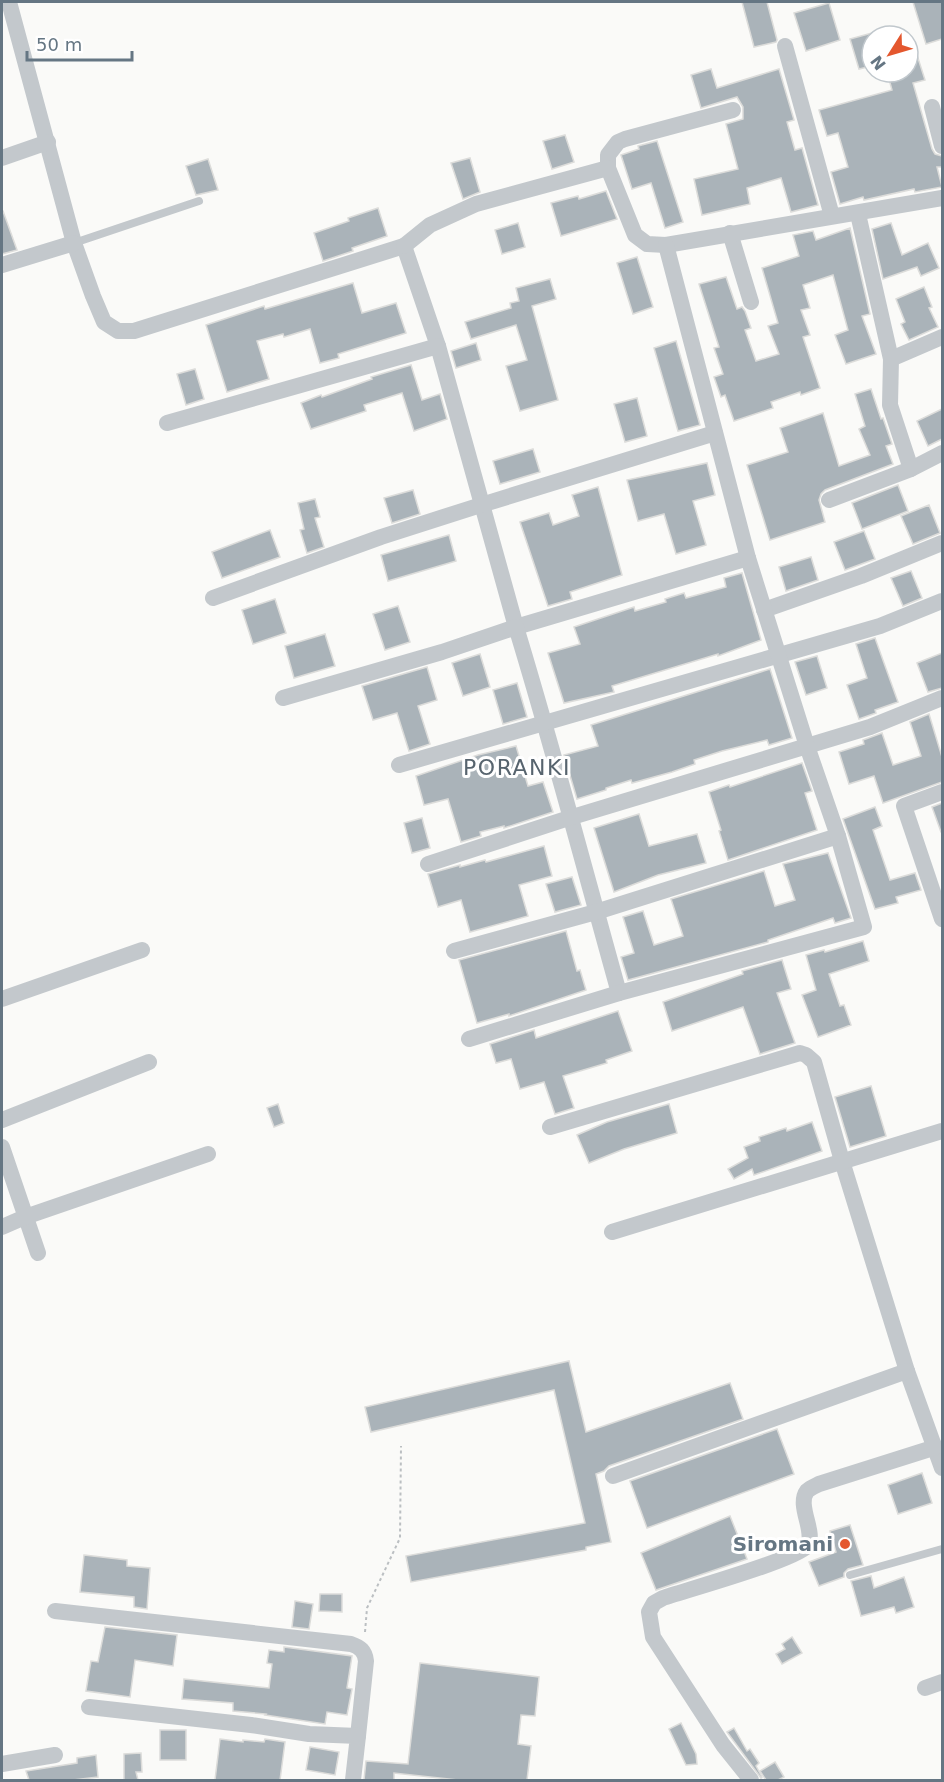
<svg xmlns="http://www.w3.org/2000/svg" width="944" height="1782" viewBox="0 0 944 1782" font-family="'DejaVu Sans',sans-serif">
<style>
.building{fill:#aab3b9;stroke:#dcdcda;stroke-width:1.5}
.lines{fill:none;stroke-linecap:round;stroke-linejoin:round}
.path{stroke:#bbbfc2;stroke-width:2;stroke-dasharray:3 3;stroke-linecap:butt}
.lane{stroke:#c3c8cc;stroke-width:8}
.street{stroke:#c3c8cc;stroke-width:16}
.poi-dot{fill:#e4572e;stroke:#fff;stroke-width:2}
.labels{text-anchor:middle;stroke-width:6;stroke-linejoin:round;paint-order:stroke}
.poi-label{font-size:20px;font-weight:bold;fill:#657683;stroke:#fff;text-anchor:end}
.quarter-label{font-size:22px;letter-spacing:1.5px;fill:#57646e;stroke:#fff}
</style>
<rect width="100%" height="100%" fill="#fafaf8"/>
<!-- building -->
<g class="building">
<path d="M742,2H767L777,40L776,42L754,47Z"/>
<path d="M913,2H942V39L926,44Z"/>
<path d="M829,3L840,40L806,51L794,13Z"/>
<path d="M872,33V66L859,69L850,39Z"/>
<path d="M917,55L925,80L913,83L932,149L935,154L942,156V167H937L942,187L915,192L914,189L864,200L863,197L840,204L831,172L848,167L838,133L827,136L819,110L892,90L887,72H908V58Z"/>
<path d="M711,69L717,88L779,69L794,120L787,122L795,150L802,148L818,205L791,212L781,178L747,188L750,204L702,215L694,179L738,169L726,124L743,119V107L737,97L701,108L691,75Z"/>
<path d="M565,135L574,162L552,169L543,141Z"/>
<path d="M657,141L683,222L665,228L651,183L632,189L621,155L639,149L638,146Z"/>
<path d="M470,158L480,192L463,199L451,163Z"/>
<path d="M208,159L218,190L196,195L186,166Z"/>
<path d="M606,191L617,219L561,236L551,203L578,196L579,199Z"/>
<path d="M378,208L387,236L352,248L353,251L323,261L314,233L349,221L348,218Z"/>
<path d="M2,211H3L17,250L2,254Z"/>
<path d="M518,223L525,247L502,254L495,230Z"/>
<path d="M891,223L902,255L928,243L939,268L921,276L917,267L883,279L872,229Z"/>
<path d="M850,228L870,314L862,316L876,354L846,364L835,335L848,330L833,275L803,285L810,308L801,310L810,335L803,337L820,388L801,395L800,392L771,402L773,408L734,421L725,395L721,397L714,377L723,374L714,348L719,347L699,284L726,277L737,309L742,307L745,311L751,328L745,330L756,361L779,354L768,326L778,323L762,268L799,256L793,235L813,231L816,240Z"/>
<path d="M637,257L653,307L633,314L617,263Z"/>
<path d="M550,279L556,299L532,306L558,400L520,411L506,366L527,360L516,325L471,339L465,322L511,308L510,303L519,301L516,288Z"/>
<path d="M353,283L362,313L396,303L406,333L338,354L339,358L320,363L310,329L284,337L283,334L257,341L269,379L227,392L206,325L264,306L265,309Z"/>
<path d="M924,287L932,307L929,308L938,327L909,340L901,324L905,322L896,299Z"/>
<path d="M676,341L700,425L678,431L654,348Z"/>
<path d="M476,343L481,360L456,368L451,351Z"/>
<path d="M411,365L422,400L440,394L447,419L414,431L402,393L364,405L366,411L311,429L301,403L321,395L322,397L372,379L371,377Z"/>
<path d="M195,369L204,399L186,405L177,374Z"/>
<path d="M871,389L881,419L883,418L892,444L886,446L893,464L825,490L821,494L819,500L825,522L770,540L747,465L788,452L780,428L823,413L839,466L870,455L859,429L865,426L855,394Z"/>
<path d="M637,398L647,436L625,442L614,404Z"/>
<path d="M942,409V439L928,446L917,421Z"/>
<path d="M533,449L540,472L500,484L493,461Z"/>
<path d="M707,463L715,495L693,501L706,545L676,554L664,514L638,521L627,480Z"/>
<path d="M898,485L908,511L862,529L852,503Z"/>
<path d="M598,487L622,575L570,592L572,599L548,606L520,522L549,513L553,525L579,516L572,495Z"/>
<path d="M413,490L420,514L392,523L384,498Z"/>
<path d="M315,499L320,517L315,518L324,547L307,553L300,530L304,529L298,503Z"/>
<path d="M929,505L940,533L913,544L901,516Z"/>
<path d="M270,530L280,557L222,578L212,552Z"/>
<path d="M864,531L875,559L845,570L834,542Z"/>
<path d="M449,535L456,561L388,581L381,555Z"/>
<path d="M811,557L818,580L786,591L779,567Z"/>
<path d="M911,571L922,598L903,606L891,578Z"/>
<path d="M742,573L761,640L718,656V654L612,686L614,692L564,703L548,653L580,644L574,627L634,607L635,611L666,602L665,599L684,593L686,598L726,587L724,578Z"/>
<path d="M275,599L286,633L253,644L242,610Z"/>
<path d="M398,606L410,642L385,650L373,614Z"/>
<path d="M325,634L335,666L294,678L285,646Z"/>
<path d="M875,638L898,702L875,710L876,713L859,719L847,685L867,678L856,644Z"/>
<path d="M942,653V688L928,692L917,663Z"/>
<path d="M480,654L490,687L463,696L452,663Z"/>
<path d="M817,656L827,688L806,695L795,662Z"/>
<path d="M427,667L437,700L418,706L430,744L409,751L397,713L373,720L362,686Z"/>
<path d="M770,669L792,738L769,745L767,740L722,751L694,760L695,764L672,772L632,783L631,780L606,788V790L577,799L564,755L598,746L591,725Z"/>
<path d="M517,683L527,717L503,724L493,690Z"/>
<path d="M929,714L942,757V782L883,803L874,776L849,784L839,752L864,744L863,740L882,733L893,765L921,756L910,722Z"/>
<path d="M516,746L528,786L543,782L553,812L504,828V826L480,832L481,836L461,842L448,799L424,805L416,776L478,755Z"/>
<path d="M802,763L812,791L805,793L817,830L728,860L719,831L721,830L709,792L729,785L730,787Z"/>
<path d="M942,803V832H941L932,807Z"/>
<path d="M875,807L882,826L873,830L890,880L915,873L921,890L896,897L898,903L875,909L843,819Z"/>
<path d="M639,814L649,846L697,834L706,863L658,875L614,892L594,828Z"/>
<path d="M422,818L430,848L412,853L404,823Z"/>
<path d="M544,846L552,876L519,885L528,916L470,932L461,900L438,907L428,874L460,865V867L485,860L486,862Z"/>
<path d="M828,853L851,918L835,923L833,918L768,940V942L628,980L621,957L634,953L623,917L643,911L654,945L683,936L671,899L764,871L775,906L795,900L783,864Z"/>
<path d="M572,877L581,905L555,912L546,884Z"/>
<path d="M566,931L577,971L580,970L586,990L509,1016V1014L477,1023L459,960Z"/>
<path d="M863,941L869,961L829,974L840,1006L844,1005L851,1025L818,1037L802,995L816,990L806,955L824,950L825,952Z"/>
<path d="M782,960L791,989L777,993L795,1043L760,1054L743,1007L672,1031L663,1002L743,974L742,971Z"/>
<path d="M618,1011L632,1051L606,1060L607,1063L563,1076L574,1108L555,1114L544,1082L520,1089L511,1059L496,1063L490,1044L534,1030L536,1038Z"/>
<path d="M871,1086L886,1136L850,1147L835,1097Z"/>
<path d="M278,1104L284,1123L274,1127L267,1108Z"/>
<path d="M669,1104L677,1133L624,1149L589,1163L577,1135L607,1122Z"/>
<path d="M812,1122L822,1151L754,1175L752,1169L734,1179L728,1169L748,1158L744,1147L760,1141L759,1137L786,1128L787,1131Z"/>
<path d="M569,1361L586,1432L730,1383L743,1419L609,1466L604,1471L596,1474L611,1542L586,1547V1550L411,1582L406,1556L585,1523L554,1390L371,1432L365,1407Z"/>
<path d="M777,1429L794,1474L647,1528L630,1481Z"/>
<path d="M922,1473L932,1503L898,1514L888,1485Z"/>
<path d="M730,1516L747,1559L656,1590L641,1553Z"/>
<path d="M850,1525L863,1565L848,1569L844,1573V1577L819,1586L809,1562L836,1552L830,1531Z"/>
<path d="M84,1555L127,1560V1566L150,1568L147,1609L134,1607V1597L80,1592Z"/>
<path d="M871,1576L874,1588L904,1577L914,1607L896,1613L894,1607L861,1616L851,1581Z"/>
<path d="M320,1594H342V1612L319,1611Z"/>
<path d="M295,1601L313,1604L309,1629L292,1627Z"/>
<path d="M105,1627L177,1635L173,1666L135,1660L130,1697L86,1691L91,1661L98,1662Z"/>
<path d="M792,1637L802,1653L782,1664L776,1654L785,1649L782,1644Z"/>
<path d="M284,1647L352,1656L347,1688L352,1689L347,1715L327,1712L325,1724L265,1715L266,1714L233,1711V1703L182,1699L184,1679L269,1688L272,1664L267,1663L269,1650L284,1652Z"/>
<path d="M420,1663L539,1677L535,1716L521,1715L518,1744L531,1746L527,1780H458L394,1773V1780H364L366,1761L408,1764Z"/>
<path d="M681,1723L696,1754L697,1764L686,1765L669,1729Z"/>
<path d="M734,1728L747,1751L750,1749L759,1763L756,1766L762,1777L761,1778L727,1732Z"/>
<rect x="160" y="1730" width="26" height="30"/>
<path d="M220,1739L243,1742V1740L264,1742L265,1739L285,1742L280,1780H215Z"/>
<path d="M310,1747L339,1752L335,1775L306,1770Z"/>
<path d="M141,1753L142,1772H136L138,1780H124V1754Z"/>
<path d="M96,1755L98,1777L73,1780H29L26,1771L77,1763V1758Z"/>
<path d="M775,1762L784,1777L778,1780H766L760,1771Z"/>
</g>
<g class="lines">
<!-- path -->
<path class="path" d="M365,1632L367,1608L400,1538L401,1446"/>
<!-- lane -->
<g class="lane">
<path d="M74,243L199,201"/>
<path d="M850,1575L942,1549"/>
</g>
<!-- street -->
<g class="street">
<path d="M9,2L74,243L93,296L104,322L118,331H134L404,246L438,346"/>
<path d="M785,46L832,216"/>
<path d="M932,107L942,146"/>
<path d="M2,158L48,142"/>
<path d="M608,168V155L618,142L625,139L733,110"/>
<path d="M858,214L891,359"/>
<path d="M730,233L751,302"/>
<path d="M404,246L430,225L476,204L608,168L635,235L647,244L666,245L942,198"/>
<path d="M2,265L74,243"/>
<path d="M167,423L438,346L516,627L748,558"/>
<path d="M911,469L890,405L891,359L942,337"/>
<path d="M829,500L911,469L942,453"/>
<path d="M213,598L381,537L481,505L715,433"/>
<path d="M764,610L861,576L942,543"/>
<path d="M283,698L442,652L516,627C553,748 585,871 619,993"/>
<path d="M399,765L880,626L942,601"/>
<path d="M942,792L904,806L942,919"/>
<path d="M428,864L569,818L870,727L942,698"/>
<path d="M454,951L596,912L838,836"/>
<path d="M2,999L142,950"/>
<path d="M469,1039L619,993L864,927L838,836L807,746L748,558L666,245"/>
<path d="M2,1120L149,1062"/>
<path d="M550,1127L800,1053L806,1055L814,1062L842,1161L907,1371L942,1468"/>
<path d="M2,1147L38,1253"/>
<path d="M2,1227L25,1217L208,1154"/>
<path d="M612,1232L942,1131"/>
<path d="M613,1476L907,1371"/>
<path d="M55,1611L351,1644C360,1647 365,1651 366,1661L358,1736"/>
<path d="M925,1688L942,1682"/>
<path d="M89,1707L251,1725L309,1734L358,1736L353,1780"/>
<path d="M2,1764L55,1755"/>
<path d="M751,1780L723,1745L653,1637L649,1612L654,1603L663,1598C687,1590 795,1560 807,1546C817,1533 796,1506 807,1491C810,1488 815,1486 819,1484L936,1447"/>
</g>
</g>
<!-- markers -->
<circle class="poi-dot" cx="845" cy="1544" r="6"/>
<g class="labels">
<!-- poi labels -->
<g class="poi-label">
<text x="833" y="1551">Siromani</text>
</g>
<!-- quarter labels -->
<g class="quarter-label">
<text x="517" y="775">PORANKI</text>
</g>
</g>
<!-- border -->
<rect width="944" height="1782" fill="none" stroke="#657683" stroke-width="6"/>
<!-- north arrow -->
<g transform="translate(890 54) rotate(233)"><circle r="28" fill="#ffffff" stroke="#c1c8cd" stroke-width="1.5"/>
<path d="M0-4.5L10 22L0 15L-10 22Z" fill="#e4572e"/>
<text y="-9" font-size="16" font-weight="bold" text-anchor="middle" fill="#657683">N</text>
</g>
<!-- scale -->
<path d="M27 51v9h105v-9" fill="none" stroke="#657683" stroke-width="3"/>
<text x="36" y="51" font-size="18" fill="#657683" stroke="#ffffff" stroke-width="4.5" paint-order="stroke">50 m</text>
</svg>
